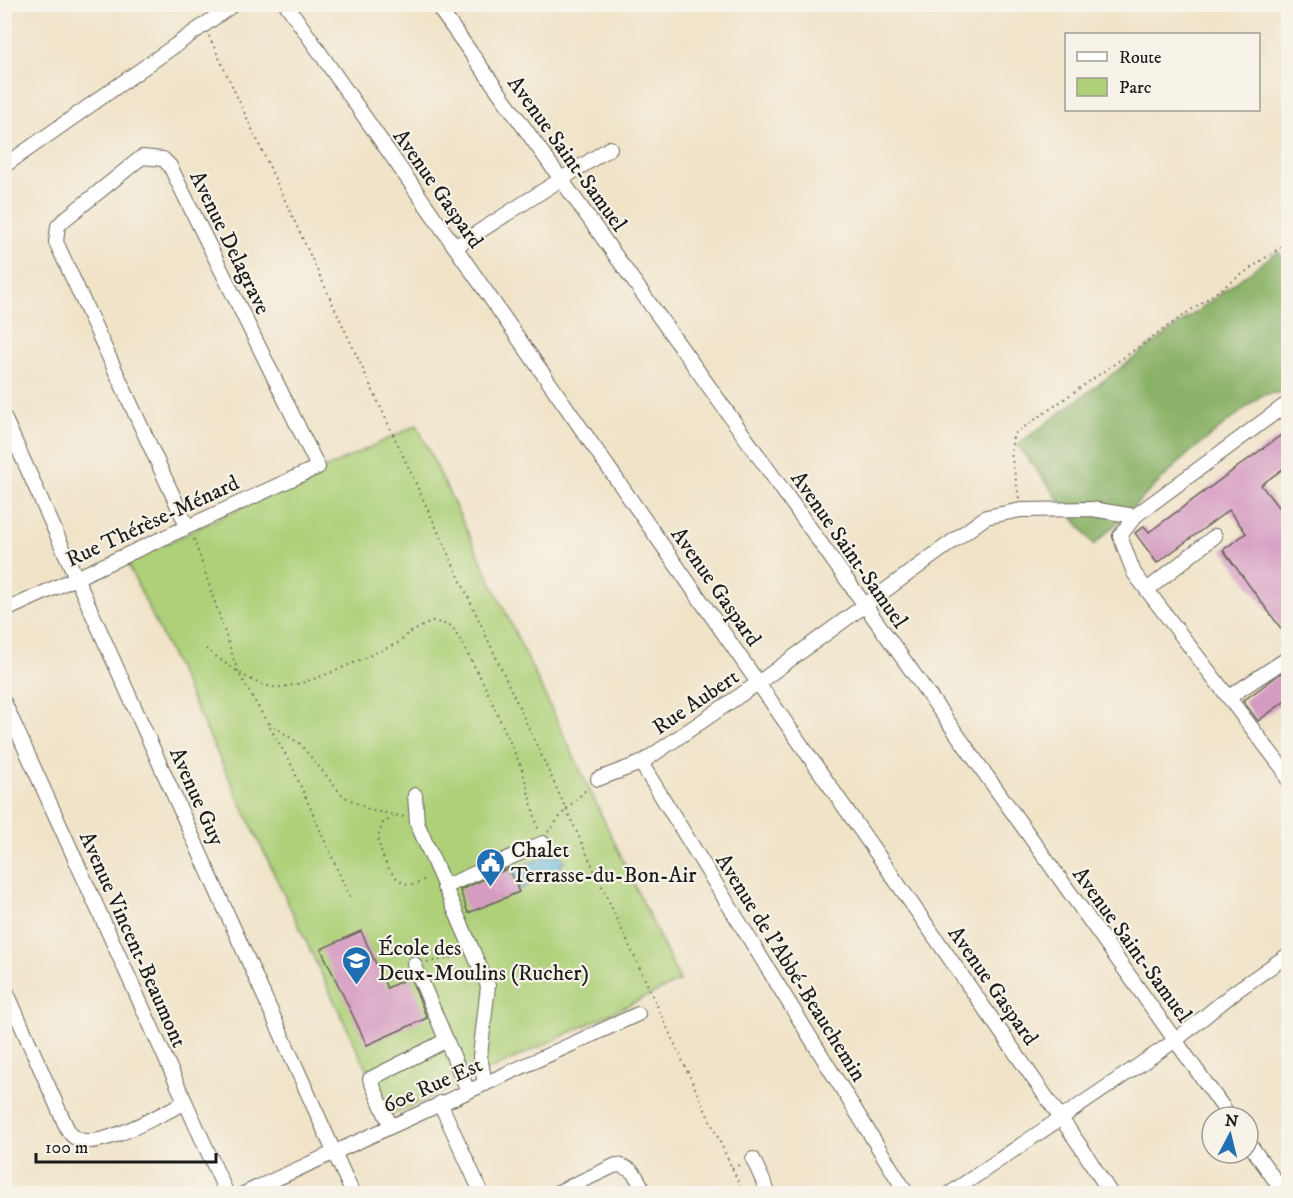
<svg xmlns="http://www.w3.org/2000/svg" width="1293" height="1198" viewBox="0 0 1293 1198" font-family="'IM FELL DW Pica',serif">
<style>
.green{fill:#add078;stroke:#64764a;stroke-width:1.5}
.forest{fill:#8ab268;stroke:#536742;stroke-width:1.5}
.water{fill:#5cb4d9;stroke:#3c687a;stroke-width:1.5}
.building{fill:#d59bc2}
.lines{fill:none;stroke-linecap:round;stroke-linejoin:round}
.minor-casing{stroke:#666258;stroke-width:16}
.path{stroke:#666258;stroke-width:2;stroke-dasharray:1.5 4.5;stroke-linecap:butt}
.minor{stroke:#fff;stroke-width:14}
.labels{text-anchor:middle;stroke-width:4.5;stroke-linejoin:round;paint-order:stroke}
.street-label{font-size:22px;fill:#1c1c1c;stroke:#f7f3e8}
.poi-label{font-size:22px;fill:#1c1c1c;stroke:#f7f3e8;text-anchor:start}
</style>
<rect width="100%" height="100%" fill="#f7f3e8"/>
<filter id="ink" filterUnits="userSpaceOnUse"><feTurbulence type="fractalNoise" baseFrequency=".0167" numOctaves="2"/><feDisplacementMap in="SourceGraphic" scale="12" xChannelSelector="R" yChannelSelector="G"/><feConvolveMatrix kernelMatrix="1 2 1 2 8 2 1 2 1" color-interpolation-filters="sRGB"/></filter>
<filter id="wash" filterUnits="userSpaceOnUse"><feTurbulence type="fractalNoise" baseFrequency=".008" numOctaves="4" result="noise"/><feDisplacementMap in="SourceGraphic" scale="24" xChannelSelector="R" yChannelSelector="G"/><feGaussianBlur stdDeviation="1.35" result="paint"/><feColorMatrix in="noise" values="0 0 0 0 0 0 0 0 0 0 0 0 0 0 0 0 0 1.4 0 .05"/><feComposite in="paint" operator="in"/></filter>
<g filter="url(#wash)">
<rect width="100%" height="100%" fill="#f0e3c8"/>
<!-- green -->
<path class="green" d="M417,425L680,981L389,1117L127,562Z"/>
<!-- forest -->
<path class="forest" d="M1278,251L1288,265V391L1262,395L1188,454L1094,545L1017,445Z"/>
<!-- water -->
<path class="water" d="M554,853L556,856L560,854L565,862L560,864L562,870L520,889L511,870Z"/>
<g id="blocks">
<!-- building -->
<g class="building">
<path d="M1288,430V465L1261,485L1278,507L1283,503L1288,511V638L1223,550L1246,533L1229,510L1157,563L1135,533L1144,526L1149,532Z"/>
<path d="M1288,668V699L1258,721L1243,701Z"/>
<path d="M509,868L519,892L468,913L460,890Z"/>
<path d="M361,931L387,988L410,977L427,1018L367,1045L321,949Z"/>
</g>
</g>
</g>
<g filter="url(#ink)">
<use href="#blocks" fill-opacity="0" stroke="#666258" stroke-width="1.5"/>
<g class="lines">
<defs>
<g id="minor">
<path d="M286,4L1083,1150L1111,1194"/>
<path d="M436,4L1230,1117"/>
<path d="M4,166L234,4"/>
<path d="M455,247L610,148"/>
<path d="M1288,403L1135,516L1120,536L1134,573L1283,769L1288,780"/>
<path d="M4,417L353,1194"/>
<path d="M1147,590L1215,536"/>
<path d="M4,611L318,467L170,166L163,159L142,157L65,219L58,226L56,242L187,526"/>
<path d="M1229,697L1288,658"/>
<path d="M4,702L227,1194"/>
<path d="M641,763L907,1194"/>
<path d="M598,779L641,763L758,683L986,517L1021,510L1092,509L1135,516"/>
<path d="M415,795L417,823L488,986L480,1056L485,1084"/>
<path d="M444,887L543,843"/>
<path d="M414,964L468,1091"/>
<path d="M4,986L65,1124C68,1131 72,1138 80,1140C104,1148 161,1113 185,1103"/>
<path d="M440,1103L482,1194"/>
<path d="M390,1125L370,1079L445,1041"/>
<path d="M1248,1142L1285,1194"/>
<path d="M753,1159L769,1194"/>
<path d="M243,1194L638,1014"/>
<path d="M554,1194L616,1165C634,1167 638,1179 645,1194"/>
<path d="M949,1194L1176,1040L1236,991L1288,955"/>
</g>
</defs>
<!-- minor casing -->
<use href="#minor" class="minor-casing"/>
<!-- path -->
<g class="path">
<path d="M194,4L199,14"/>
<path d="M209,36L744,1194"/>
<path d="M1019,498L1011,453L1013,435L1288,242"/>
<path d="M194,539L238,672L291,764L350,898"/>
<path d="M206,649C222,661 254,686 274,687C302,690 371,654 400,642L407,634L433,621L452,626L483,682L522,769L539,832"/>
<path d="M269,723L300,744L343,796L370,810L405,817"/>
<path d="M394,817L383,823L378,837C381,857 391,884 414,885L427,878"/>
<path d="M548,832L566,809L588,788"/>
<path d="M427,962L462,956"/>
<path d="M732,1168L742,1164"/>
</g>
<!-- minor -->
<use href="#minor" class="minor"/>
</g>
</g>
<!-- icons -->
<defs>
<symbol id="civic-pin" viewBox="-11 -11 22 30"><path d="M0 17L-7.5 6A9.5 9.5 0 1 1 7.5 6Z" fill="#1f6fb2" stroke="#f7f3e8"/><path d="M-.6-6.5H3V-4.5H.6V-3L4-1V1h2V6H-6V1h2V-1L-.6-3ZM-1.2 2.5V6h2.4V2.5Z" fill="#fff"/></symbol>
<symbol id="school-pin" viewBox="-11 -11 22 30"><path d="M0 17L-7.5 6A9.5 9.5 0 1 1 7.5 6Z" fill="#1f6fb2" stroke="#f7f3e8"/><path d="M0-5L7-2L0 1L-7-2ZM-4 1L0 2.5L4 1V4Q0 6-4 4Z" fill="#fff"/></symbol>
</defs>
<g fill-rule="evenodd">
<use href="#civic-pin" x="474" y="846" width="33" height="45"/>
<use href="#school-pin" x="340" y="944" width="33" height="45"/>
</g>
<g class="labels">
<!-- street labels -->
<g class="street-label">
<text transform="translate(568 153) rotate(54)" y="8">Avenue Saint-Samuel</text>
<text transform="translate(439 188) rotate(55)" y="8">Avenue Gaspard</text>
<text transform="translate(231 242) rotate(64)" y="8">Avenue Delagrave</text>
<text transform="translate(152 520) rotate(-25)" y="8">Rue Thérèse-Ménard</text>
<text transform="translate(850 549) rotate(55)" y="8">Avenue Saint-Samuel</text>
<text transform="translate(717 586) rotate(55)" y="8">Avenue Gaspard</text>
<text transform="translate(695 701) rotate(-34)" y="8">Rue Aubert</text>
<text transform="translate(198 796) rotate(66)" y="8">Avenue Guy</text>
<text transform="translate(134 939) rotate(66)" y="8">Avenue Vincent-Beaumont</text>
<text transform="translate(1133 944) rotate(54)" y="8">Avenue Saint-Samuel</text>
<text transform="translate(792 967) rotate(58)" y="8">Avenue de l'Abbé-Beauchemin</text>
<text transform="translate(994 985) rotate(55)" y="8">Avenue Gaspard</text>
<text transform="translate(432 1084) rotate(-24)" y="8">60e Rue Est</text>
</g>
<!-- poi labels -->
<g class="poi-label">
<text x="511" y="857">Chalet<tspan x="511" dy="25">Terrasse-du-Bon-Air</tspan></text>
<text x="378" y="955">École des<tspan x="378" dy="25">Deux-Moulins (Rucher)</tspan></text>
</g>
</g>
<!-- margin -->
<rect width="1293" height="1198" fill="none" stroke="#f7f3e8" stroke-width="24"/>
<!-- legend -->
<rect x="1065" y="33" width="195" height="78" fill="#f7f3e8" stroke="#9f9d96" stroke-width="1.5"/>
<rect x="1077" y="52" width="30" height="9" fill="#ffffff" stroke="#9f9d96" stroke-width="1.5"/>
<text x="1119" y="63" font-size="18" fill="#1c1c1c">Route</text>
<rect x="1077" y="78" width="30" height="18" fill="#add078" stroke="#9f9d96" stroke-width="1.5"/>
<text x="1119" y="93" font-size="18" fill="#1c1c1c">Parc</text>
<!-- north arrow -->
<g transform="translate(1230 1135) rotate(7)"><circle r="28" fill="#f7f3e8" stroke="#9f9d96" stroke-width="1.5"/>
<path d="M0-4.5L10 22L0 15L-10 22Z" fill="#1f6fb2"/>
<text y="-9" font-size="16" font-weight="bold" text-anchor="middle" fill="#1c1c1c">N</text>
</g>
<!-- scale -->
<path d="M36 1153v9h180v-9" fill="none" stroke="#1c1c1c" stroke-width="3"/>
<text x="45" y="1153" font-size="18" fill="#1c1c1c" stroke="#f7f3e8" stroke-width="4.5" paint-order="stroke">100 m</text>
</svg>
